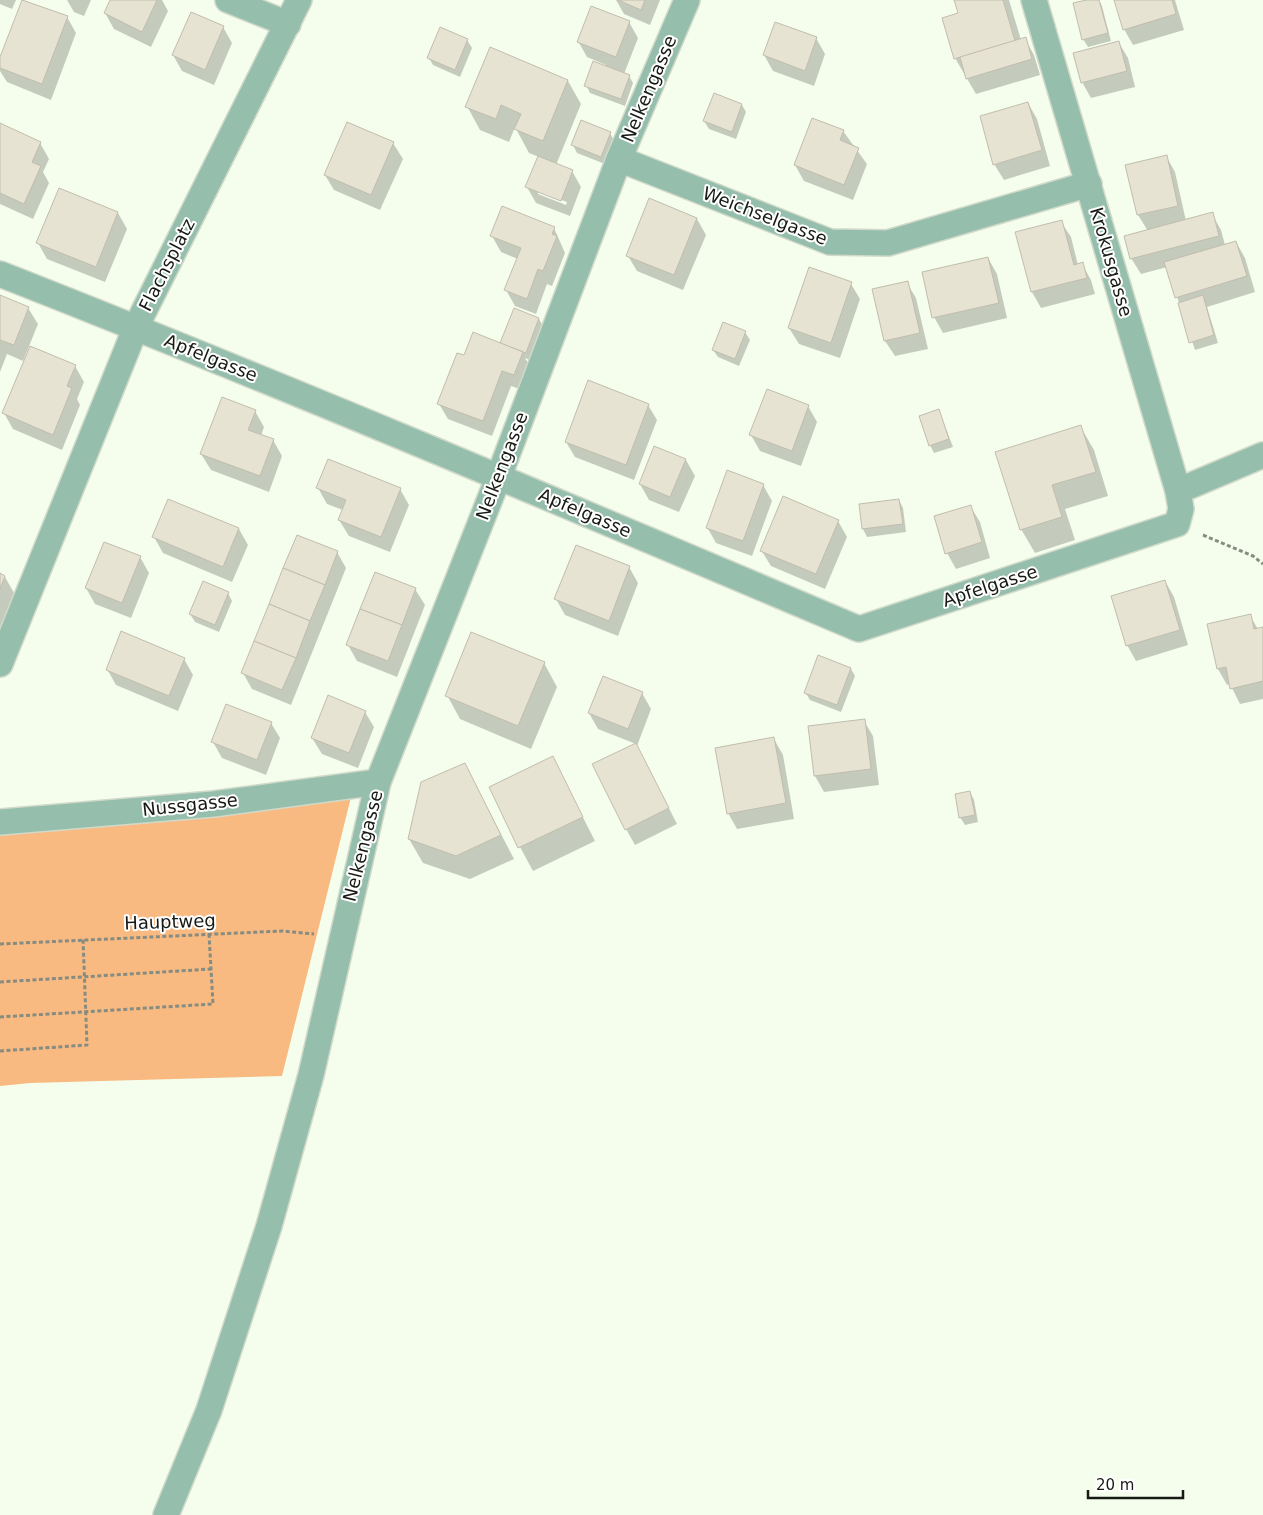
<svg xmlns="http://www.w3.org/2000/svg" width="1263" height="1515" viewBox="0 0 1263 1515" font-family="'DejaVu Sans',sans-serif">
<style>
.green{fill:#f8ba81}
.shadow{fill:#0003;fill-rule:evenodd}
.building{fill:#e7e3d2;stroke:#c1bdac}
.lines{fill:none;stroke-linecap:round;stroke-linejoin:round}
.street-casing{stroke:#d1daca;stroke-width:28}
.path{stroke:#868c81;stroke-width:3;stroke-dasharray:4 2.5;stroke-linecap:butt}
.street{stroke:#96beac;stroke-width:25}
.labels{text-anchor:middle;stroke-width:4;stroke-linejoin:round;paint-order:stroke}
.street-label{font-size:18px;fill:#171a14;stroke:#fff}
</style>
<rect width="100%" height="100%" fill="#f5feed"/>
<!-- green -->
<path class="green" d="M351,797L282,1076L30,1083L0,1086V832Z"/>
<!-- shadow -->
<g class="shadow">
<path d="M0,0H16L12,9L0,4Z"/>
<path d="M23,0L67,17L76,33L51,100L7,82L0,71V60Z"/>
<path d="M67,0H91L84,16L74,12Z"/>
<path d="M111,0H162L168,11L151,47L114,29L105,13Z"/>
<path d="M616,0H660L650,25L624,14Z"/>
<path d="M955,0H1009L1021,40L1025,39L1034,55L1040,75L976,94L955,58L960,14Z"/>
<path d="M1091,0H1099L1102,6L1111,41L1088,47L1083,39Z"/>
<path d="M1115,0H1175L1184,30L1133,45L1124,29Z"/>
<path d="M629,22L638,38L624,74L629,76L633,83L625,106L590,93L586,85L606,65L587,57L578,41Z"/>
<path d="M223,27L232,43L214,85L182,71L173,55Z"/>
<path d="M816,38L825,54L814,86L773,71L764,55Z"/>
<path d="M467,40L472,48L460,77L433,65L429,58Z"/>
<path d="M1119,43L1128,58L1135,87L1091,98L1082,82Z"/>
<path d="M568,81L581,104L556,165L572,171L581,187L570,216L536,203L527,187L539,157L529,153L515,127L509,142L480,130L467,106ZM538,191L567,202L566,205L538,194Z"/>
<path d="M1028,103L1037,119L1050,166L1004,180L994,164Z"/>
<path d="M742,105L746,112L736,139L709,129L704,121Z"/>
<path d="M813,120L843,131L867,164L853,200L804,181L795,165Z"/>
<path d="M348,123L393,143L403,159L380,210L334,190L325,175Z"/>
<path d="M0,124L40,143L49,159L43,172L49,183L33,219L0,204Z"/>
<path d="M610,133L614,141L605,164L577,153L573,145Z"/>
<path d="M1166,156L1175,172L1186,221L1212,214L1221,230L1225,245L1236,242L1245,258L1255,292L1207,307L1218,343L1195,350L1167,267L1141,274L1131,258L1148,231L1138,215L1127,165Z"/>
<path d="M59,189L118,213L127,229L105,282L47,259L38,243Z"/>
<path d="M697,219L706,235L683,290L637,271L628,256Z"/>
<path d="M1061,222L1071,237L1078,265L1082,264L1091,280L1095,294L1041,308L1032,292L1017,233Z"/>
<path d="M554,228L565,253L552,286L547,284L536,314L515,306L506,290L518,259L501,252L492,236Z"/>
<path d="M988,258L997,274L1007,318L943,333L934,317Z"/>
<path d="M907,283L916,298L928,349L895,356L885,341Z"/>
<path d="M851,284L860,299L840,358L799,344L789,328Z"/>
<path d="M0,296L28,308L38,324L23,361L7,354L0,372Z"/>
<path d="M539,319L543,326L530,360L525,358L531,368L523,390L511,386L492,436L448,419L439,404L465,357L501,345Z"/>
<path d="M745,332L750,340L739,366L718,357L713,350Z"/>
<path d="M75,366L84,382L77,399L80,405L62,450L13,429L4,413Z"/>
<path d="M648,405L657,420L634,480L575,457L566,442Z"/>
<path d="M808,406L817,422L801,466L760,451L751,435Z"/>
<path d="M255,411L264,427L261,436L273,440L282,456L269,492L211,470L201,454Z"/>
<path d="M939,411L953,447L934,453L930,445Z"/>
<path d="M1080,426L1094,450L1108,496L1065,509L1075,540L1035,553L1021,529Z"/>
<path d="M655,448L686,460L695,476L679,512L649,500L640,484Z"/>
<path d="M763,485L772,501L752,556L716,543L707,527Z"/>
<path d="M318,488L400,489L409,505L390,552L349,536L339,520L343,510L327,504Z"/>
<path d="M899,500L903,508L906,532L867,537L863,529L860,505Z"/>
<path d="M169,501L239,529L248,545L232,582L163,553L154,537Z"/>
<path d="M970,506L980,522L990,558L956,569L947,553Z"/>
<path d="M838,521L847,537L825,589L771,566L761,550Z"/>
<path d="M337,552L346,568L291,705L252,689L243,673Z"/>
<path d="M140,557L149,573L131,618L95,604L86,588Z"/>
<path d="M629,567L638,583L618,636L565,615L556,599Z"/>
<path d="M0,575L5,577L18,600L0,646Z"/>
<path d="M1165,581L1174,597L1188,645L1136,661L1127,645Z"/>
<path d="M415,589L425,605L397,677L357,661L348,645Z"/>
<path d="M228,593L232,601L219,632L195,622L190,614Z"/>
<path d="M1250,616L1258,629L1263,628V699L1240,704L1230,684L1227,685L1218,669L1209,625Z"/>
<path d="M184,659L193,675L178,711L116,685L107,669Z"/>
<path d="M544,663L557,687L531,749L460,719L447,695Z"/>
<path d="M851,669L855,676L841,712L810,700L805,692Z"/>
<path d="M642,693L651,709L637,746L677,824L635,845L626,829L636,744L598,729L589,713Z"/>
<path d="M365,712L374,727L358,768L322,754L312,738Z"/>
<path d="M864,721L873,736L879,785L824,792L815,776L809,727Z"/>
<path d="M271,723L280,738L266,775L222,758L213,742Z"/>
<path d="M774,739L783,755L794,819L737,829L728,813Z"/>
<path d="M553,758L595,841L533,871L520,847Z"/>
<path d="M465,765L514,859L470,879L423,863L409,839Z"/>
<path d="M970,792L974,800L978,822L965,825L960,817Z"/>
</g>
<!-- building -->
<g class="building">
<path d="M22,0L68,16L42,84L0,68V57Z"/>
<path d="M110,0H157L142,32L104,13Z"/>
<path d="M618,0H645L641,10Z"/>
<path d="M954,0H1003L1015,41L954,59L942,18L958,13Z"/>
<path d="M1086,0H1099L1108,33L1082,40L1073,3Z"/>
<path d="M1114,0H1172L1176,14L1123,30Z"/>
<path d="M591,6L630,21L616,57L577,42Z"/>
<path d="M191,12L224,26L205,70L172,55Z"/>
<path d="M775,22L817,37L805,71L763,55Z"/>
<path d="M440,27L468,39L455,70L427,58Z"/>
<path d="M1026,37L1032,59L966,79L960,57Z"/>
<path d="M1119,41L1127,71L1081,83L1073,53Z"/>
<path d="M490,47L568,80L543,141L514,129L521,114L501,105L496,119L465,107Z"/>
<path d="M593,61L630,75L621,99L584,86Z"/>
<path d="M714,93L742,104L732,132L703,121Z"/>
<path d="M1028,102L1042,150L993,165L980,116Z"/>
<path d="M812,118L844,130L840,140L859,148L844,185L794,165Z"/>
<path d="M581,120L611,132L601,157L571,145Z"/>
<path d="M347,122L394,142L371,195L324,175Z"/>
<path d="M0,123L41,142L32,162L41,166L24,204L0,193Z"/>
<path d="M1167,155L1178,206L1137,215L1125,165Z"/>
<path d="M538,156L573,170L561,201L525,187Z"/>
<path d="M59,188L118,212L96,267L36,243Z"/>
<path d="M649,198L697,218L674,275L626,256Z"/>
<path d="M502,206L555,227L552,234L557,236L543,271L538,269L527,299L504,290L521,248L490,236Z"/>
<path d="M1213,212L1219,236L1130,259L1124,236Z"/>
<path d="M1062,220L1074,265L1083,262L1087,278L1031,292L1015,232Z"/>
<path d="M1236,241L1247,276L1175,298L1164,262Z"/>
<path d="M988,257L999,303L932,318L922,272Z"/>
<path d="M809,267L852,282L831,343L788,328Z"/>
<path d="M908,281L920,333L884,341L872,289Z"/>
<path d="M0,295L29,307L14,345L0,340Z"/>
<path d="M1203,295L1214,335L1189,343L1178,303Z"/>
<path d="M514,308L539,318L526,353L500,343Z"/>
<path d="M723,322L746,331L735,359L712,350Z"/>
<path d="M473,332L523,352L514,375L502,371L483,421L437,404L457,353L464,355Z"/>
<path d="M30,346L76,365L67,386L72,388L53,435L2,413Z"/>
<path d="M588,380L649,404L626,465L565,442Z"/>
<path d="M767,389L809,405L792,451L749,435Z"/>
<path d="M222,397L256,410L248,430L274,439L260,476L200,454Z"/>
<path d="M939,409L949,439L929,446L919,416Z"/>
<path d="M1081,425L1096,472L1052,485L1062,517L1020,530L995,452Z"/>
<path d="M654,446L686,459L670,497L639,484Z"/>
<path d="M328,459L401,488L381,537L338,520L346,500L316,488Z"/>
<path d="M727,470L764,484L743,541L706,528Z"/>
<path d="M783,496L839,520L816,574L760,551Z"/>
<path d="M168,499L239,528L223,567L152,537Z"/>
<path d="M899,499L903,524L862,529L859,504Z"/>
<path d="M971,505L982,542L945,554L934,516Z"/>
<path d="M297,535L338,551L325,585L283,568Z"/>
<path d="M104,542L141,556L122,603L85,588Z"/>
<path d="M576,545L630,566L609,621L554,599Z"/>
<path d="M283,568L325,585L310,621L269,604Z"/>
<path d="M375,572L416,588L402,625L360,609Z"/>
<path d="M0,573L5,576L0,589Z"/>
<path d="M1165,580L1180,630L1126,646L1111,596Z"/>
<path d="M203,581L229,592L215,625L189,614Z"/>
<path d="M269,604L310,621L296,658L254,641Z"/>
<path d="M360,609L402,625L388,661L346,645Z"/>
<path d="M1251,614L1254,629L1263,627V681L1230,689L1226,667L1217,669L1207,624Z"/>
<path d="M121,631L185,658L169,696L106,670Z"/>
<path d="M471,632L545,662L518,726L445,696Z"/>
<path d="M254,641L296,658L282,690L241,673Z"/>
<path d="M818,655L851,668L837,705L804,693Z"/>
<path d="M603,676L643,692L628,729L588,713Z"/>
<path d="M328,695L366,711L349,753L311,738Z"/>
<path d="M226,704L272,722L257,760L211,742Z"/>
<path d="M865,719L871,769L814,776L808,726Z"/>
<path d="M774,737L786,803L727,814L715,748Z"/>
<path d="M636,743L669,808L625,830L592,764Z"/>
<path d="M553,756L583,817L518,848L489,787Z"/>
<path d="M465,763L501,835L456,856L408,839L421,782Z"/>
<path d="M970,791L975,815L959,818L955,794Z"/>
</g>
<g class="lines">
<defs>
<g id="street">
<path d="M228,0L288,24"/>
<path d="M619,159L830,242L888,243L1089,184"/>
<path d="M0,274C288,387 573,508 859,629L1177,524L1181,509L1178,491L1034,0"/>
<path d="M1178,491L1263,455"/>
<path d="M0,664L136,327L299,0"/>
<path d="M0,822L213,804L378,782"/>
<path d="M166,1515L209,1410L269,1226L311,1075L378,782L499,476L619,159L687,0"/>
</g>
</defs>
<!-- street casing -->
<use href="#street" class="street-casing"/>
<!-- path -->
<g class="path">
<path d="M1203,535L1253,556L1263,564"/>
<path d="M0,944L282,931L314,934"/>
<path d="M0,982L211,969"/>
<path d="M0,1017L213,1004L209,934"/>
<path d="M0,1051L87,1045L83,939"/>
</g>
<!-- street -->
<use href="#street" class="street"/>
</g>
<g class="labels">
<!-- street labels -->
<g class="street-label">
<text transform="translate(649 89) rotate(-67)" y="6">Nelkengasse</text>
<text transform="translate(765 216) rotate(21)" y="6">Weichselgasse</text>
<text transform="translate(1111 262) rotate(74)" y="6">Krokusgasse</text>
<text transform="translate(167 265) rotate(-63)" y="6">Flachsplatz</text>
<text transform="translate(211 358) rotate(22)" y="6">Apfelgasse</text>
<text transform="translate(502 466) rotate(-69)" y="6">Nelkengasse</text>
<text transform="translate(585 513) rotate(23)" y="6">Apfelgasse</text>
<text transform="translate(990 586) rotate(-18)" y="6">Apfelgasse</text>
<text transform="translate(190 805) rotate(-6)" y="6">Nussgasse</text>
<text transform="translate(363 846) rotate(-76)" y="6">Nelkengasse</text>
<text transform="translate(170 922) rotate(-2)" y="6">Hauptweg</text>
</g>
</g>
<!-- scale -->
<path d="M1088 1490v8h95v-8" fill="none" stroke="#171a14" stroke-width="2.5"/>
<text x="1096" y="1490" font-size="15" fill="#171a14" stroke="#ffffff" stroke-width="4" paint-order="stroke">20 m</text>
</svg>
